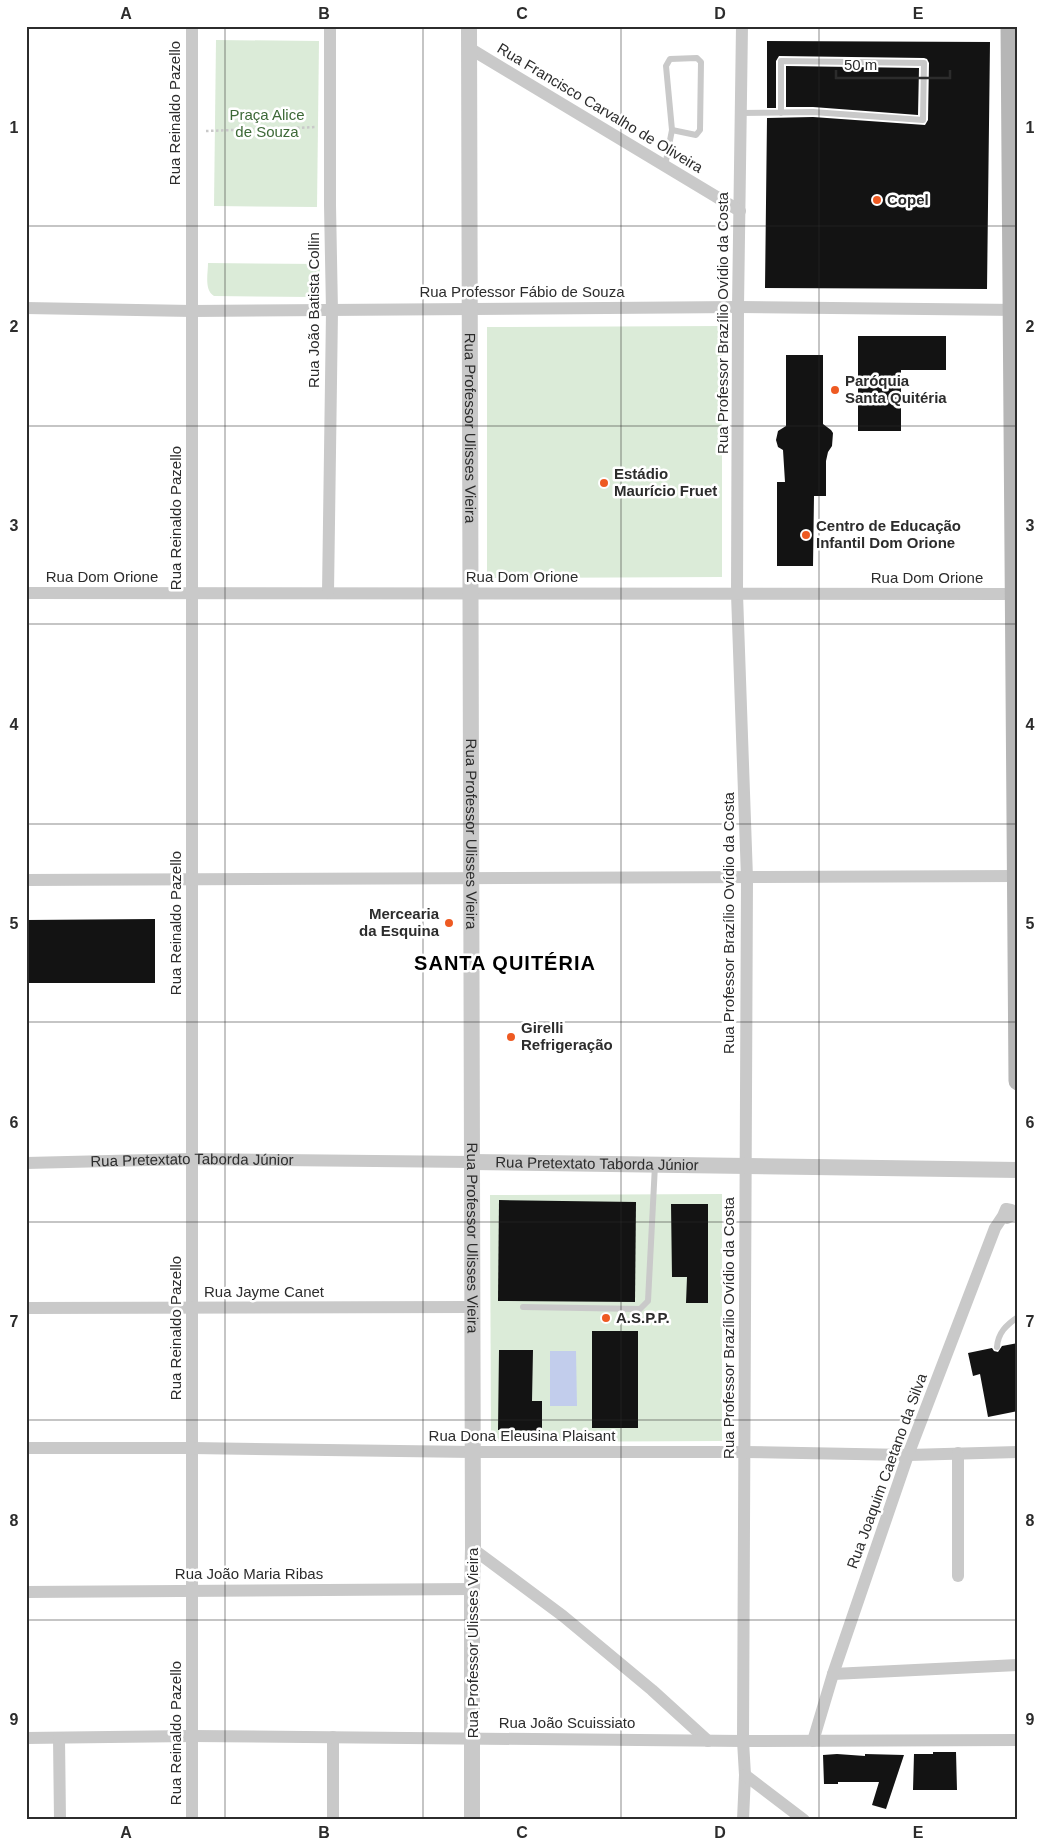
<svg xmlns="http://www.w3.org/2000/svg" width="1044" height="1846" viewBox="0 0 1044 1846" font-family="Helvetica,sans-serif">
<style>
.green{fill:#dbebd8}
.water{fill:#c2cdec}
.building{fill:#131313}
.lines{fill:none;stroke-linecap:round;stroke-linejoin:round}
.path{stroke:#c9c9c9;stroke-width:2.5;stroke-dasharray:2.5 2.5;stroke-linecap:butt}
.service{stroke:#c9c9c9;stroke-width:6}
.minor{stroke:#c9c9c9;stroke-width:12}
.tertiary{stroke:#c9c9c9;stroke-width:16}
.secondary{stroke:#b6b6b6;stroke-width:19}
.grid{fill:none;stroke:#2c2c2c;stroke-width:1;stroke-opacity:0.55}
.poi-dot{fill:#ee5a22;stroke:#fff;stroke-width:2}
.labels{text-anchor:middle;stroke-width:5;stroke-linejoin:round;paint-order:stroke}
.street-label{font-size:15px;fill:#2c2c2c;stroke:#fff}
.park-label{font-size:15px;fill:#3d6937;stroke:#fff}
.poi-label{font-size:15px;font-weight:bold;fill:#2c2c2c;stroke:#fff;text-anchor:start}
.district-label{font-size:20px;font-weight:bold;letter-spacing:1px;fill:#000;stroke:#fff}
.neatline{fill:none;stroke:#2c2c2c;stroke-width:2}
.grid-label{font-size:16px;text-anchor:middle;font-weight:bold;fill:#2c2c2c}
</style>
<rect width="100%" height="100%" fill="#fff"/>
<!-- green -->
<g class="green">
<path d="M216,40L319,41L317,207L214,206Z"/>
<path d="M208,263L320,264C319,275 323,292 311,297L214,296C204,290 208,274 208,263Z"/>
<path d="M722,326V577L487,578V327Z"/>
<path d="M722,1194V1441L491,1442L490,1195Z"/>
</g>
<!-- water -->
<path class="water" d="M550,1351H576L577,1406H550Z"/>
<!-- building -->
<g class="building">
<path d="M767,41L990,42L987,289L765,288L767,118L813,117L925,125L928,120L929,63L927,59L924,58L779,56L776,61V108H767Z"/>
<path d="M786,66L919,68L918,115L813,107H786Z"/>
<path d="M858,336H946V370H901V431H858Z"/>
<path d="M786,355H823V424L831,430L833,433L832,446L828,452L826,461V496H814L813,566H777V482H785L783,450L778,447L776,440L778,431L786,426Z"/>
<path d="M155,919V983H26V920Z"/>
<path d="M499,1200L636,1202L635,1302L498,1301Z"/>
<path d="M671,1204H708V1303H686L687,1277H672Z"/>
<rect x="592" y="1331" width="46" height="97"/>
<path d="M1018,1343V1411L988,1417L980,1374L973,1376L968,1353L992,1348L994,1351L998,1352L1002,1346Z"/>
<path d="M499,1350H533L532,1401H542V1431L498,1430Z"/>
<path d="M933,1752H956L957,1790H913L914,1754H933Z"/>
<path d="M837,1754L865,1756V1754L904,1755L886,1809L872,1805L879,1782H838V1784H824L823,1755Z"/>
</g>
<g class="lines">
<!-- path -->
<g class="path">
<path d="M272,129L316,127"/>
<path d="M206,131L260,129"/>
</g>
<!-- service -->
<g class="service">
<path d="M697,58L701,62L700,130L696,135L672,130L666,66L670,59Z"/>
<path d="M741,113L813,112L923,120L924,63L781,61V113"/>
<path d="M665,166L672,130"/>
<path d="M523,1307L640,1309L648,1301L655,1165"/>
<path d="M997,1347C998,1333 1006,1325 1018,1317"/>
</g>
<!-- minor -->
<g class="minor">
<path d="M192,26V1820"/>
<path d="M742,26L738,307L737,594L747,878L743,1741L745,1775L743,1820"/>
<path d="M469,48L740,211"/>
<path d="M26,308L192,311L738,307L1018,310"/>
<path d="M26,593L1018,594"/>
<path d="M328,593L332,311L330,205V26"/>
<path d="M26,880L1018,876"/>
<path id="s1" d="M26,1163L192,1159L472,1162"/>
<path d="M26,1308L472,1307"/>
<path d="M26,1448H192L472,1452H744L908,1455L1018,1452"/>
<path d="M958,1453V1576"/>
<path d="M473,1549L563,1616L652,1690L708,1741"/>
<path d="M26,1592L472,1589"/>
<path d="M833,1674L1018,1665"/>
<path d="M333,1737V1820"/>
<path d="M26,1738L192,1736L743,1741L1018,1740"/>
<path d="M59,1738L60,1820"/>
<path d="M813,1741L833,1674L908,1455L995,1228L1003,1216L1007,1218L1011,1216V1210L1006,1209L1003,1216"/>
<path d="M745,1775L804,1820"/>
</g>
<!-- tertiary -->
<g class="tertiary">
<path id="s2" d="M469,26L473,1549L472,1589V1820"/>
<path id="s3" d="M472,1162L1018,1170"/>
</g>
<!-- secondary -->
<path class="secondary" d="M1010,26L1018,1081"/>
</g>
<!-- grid -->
<path class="grid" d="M225,26V1820M423,26V1820M621,26V1820M819,26V1820M26,226H1018M26,426H1018M26,624H1018M26,824H1018M26,1022H1018M26,1222H1018M26,1420H1018M26,1620H1018"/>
<!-- markers -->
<g class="poi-dot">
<circle cx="877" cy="200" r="5"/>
<circle cx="835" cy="390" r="5"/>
<circle cx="604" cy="483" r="5"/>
<circle cx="806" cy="535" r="5"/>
<circle cx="449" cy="923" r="5"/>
<circle cx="511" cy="1037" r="5"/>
<circle cx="606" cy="1318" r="5"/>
</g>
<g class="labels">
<!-- street labels -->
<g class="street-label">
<text transform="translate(600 108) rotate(31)" y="5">Rua Francisco Carvalho de Oliveira</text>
<text transform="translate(175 113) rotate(-90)" y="5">Rua Reinaldo Pazello</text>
<text x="522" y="297">Rua Professor Fábio de Souza</text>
<text transform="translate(314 310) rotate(-90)" y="5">Rua João Batista Collin</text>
<text transform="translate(723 323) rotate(-90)" y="5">Rua Professor Brazílio Ovídio da Costa</text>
<text dy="5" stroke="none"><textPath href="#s2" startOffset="402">Rua Professor Ulisses Vieira</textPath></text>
<text transform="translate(176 518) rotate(-90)" y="5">Rua Reinaldo Pazello</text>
<text x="102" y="582">Rua Dom Orione</text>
<text x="522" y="582">Rua Dom Orione</text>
<text x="927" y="583">Rua Dom Orione</text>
<text dy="5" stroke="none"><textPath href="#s2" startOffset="808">Rua Professor Ulisses Vieira</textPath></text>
<text transform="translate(176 923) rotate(-90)" y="5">Rua Reinaldo Pazello</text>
<text transform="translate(729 923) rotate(-90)" y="5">Rua Professor Brazílio Ovídio da Costa</text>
<text dy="5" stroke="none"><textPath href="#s1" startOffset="166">Rua Pretextato Taborda Júnior</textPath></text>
<text dy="5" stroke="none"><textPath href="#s3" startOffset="125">Rua Pretextato Taborda Júnior</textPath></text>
<text dy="5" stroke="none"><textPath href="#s2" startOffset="1212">Rua Professor Ulisses Vieira</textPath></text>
<text x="264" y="1297">Rua Jayme Canet</text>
<text transform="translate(176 1328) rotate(-90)" y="5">Rua Reinaldo Pazello</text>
<text transform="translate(729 1328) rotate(-90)" y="5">Rua Professor Brazílio Ovídio da Costa</text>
<text x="522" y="1441">Rua Dona Eleusina Plaisant</text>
<text transform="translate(887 1471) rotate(-70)" y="5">Rua Joaquim Caetano da Silva</text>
<text x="249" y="1579">Rua João Maria Ribas</text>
<text transform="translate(473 1643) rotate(-90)" y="5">Rua Professor Ulisses Vieira</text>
<text x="567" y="1728">Rua João Scuissiato</text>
<text transform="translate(176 1733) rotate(-90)" y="5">Rua Reinaldo Pazello</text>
</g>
<!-- park labels -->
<g class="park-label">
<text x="267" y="120">Praça Alice<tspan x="267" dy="17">de Souza</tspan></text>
</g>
<!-- poi labels -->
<g class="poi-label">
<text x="887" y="205">Copel</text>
<text x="845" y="386">Paróquia<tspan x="845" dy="17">Santa Quitéria</tspan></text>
<text x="614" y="479">Estádio<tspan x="614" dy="17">Maurício Fruet</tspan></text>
<text x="816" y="531">Centro de Educação<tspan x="816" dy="17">Infantil Dom Orione</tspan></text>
<text x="439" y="919" text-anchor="end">Mercearia<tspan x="439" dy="17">da Esquina</tspan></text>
<text x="521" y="1033">Girelli<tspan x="521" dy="17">Refrigeração</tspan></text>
<text x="616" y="1323">A.S.P.P.</text>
</g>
<!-- district labels -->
<g class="district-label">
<text x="505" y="970">SANTA QUITÉRIA</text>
</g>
</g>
<!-- border -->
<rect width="1044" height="1846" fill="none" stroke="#ffffff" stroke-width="55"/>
<!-- scale -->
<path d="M836 70v8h114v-8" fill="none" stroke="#2c2c2c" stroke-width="2.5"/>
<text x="844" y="70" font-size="15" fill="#2c2c2c" stroke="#ffffff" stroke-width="4" paint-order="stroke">50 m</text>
<rect x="28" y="28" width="988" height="1790" class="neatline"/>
<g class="grid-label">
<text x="126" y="19">A</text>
<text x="324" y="19">B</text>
<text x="522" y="19">C</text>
<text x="720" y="19">D</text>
<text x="918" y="19">E</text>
<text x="14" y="133">1</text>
<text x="1030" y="133">1</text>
<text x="14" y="332">2</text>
<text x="1030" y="332">2</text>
<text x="14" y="531">3</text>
<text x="1030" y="531">3</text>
<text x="14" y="730">4</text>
<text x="1030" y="730">4</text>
<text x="14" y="929">5</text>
<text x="1030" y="929">5</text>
<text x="14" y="1128">6</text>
<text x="1030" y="1128">6</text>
<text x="14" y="1327">7</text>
<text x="1030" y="1327">7</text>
<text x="14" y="1526">8</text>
<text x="1030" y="1526">8</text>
<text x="14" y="1725">9</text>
<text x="1030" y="1725">9</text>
<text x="126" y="1838">A</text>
<text x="324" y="1838">B</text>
<text x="522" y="1838">C</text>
<text x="720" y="1838">D</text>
<text x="918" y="1838">E</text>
</g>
</svg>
